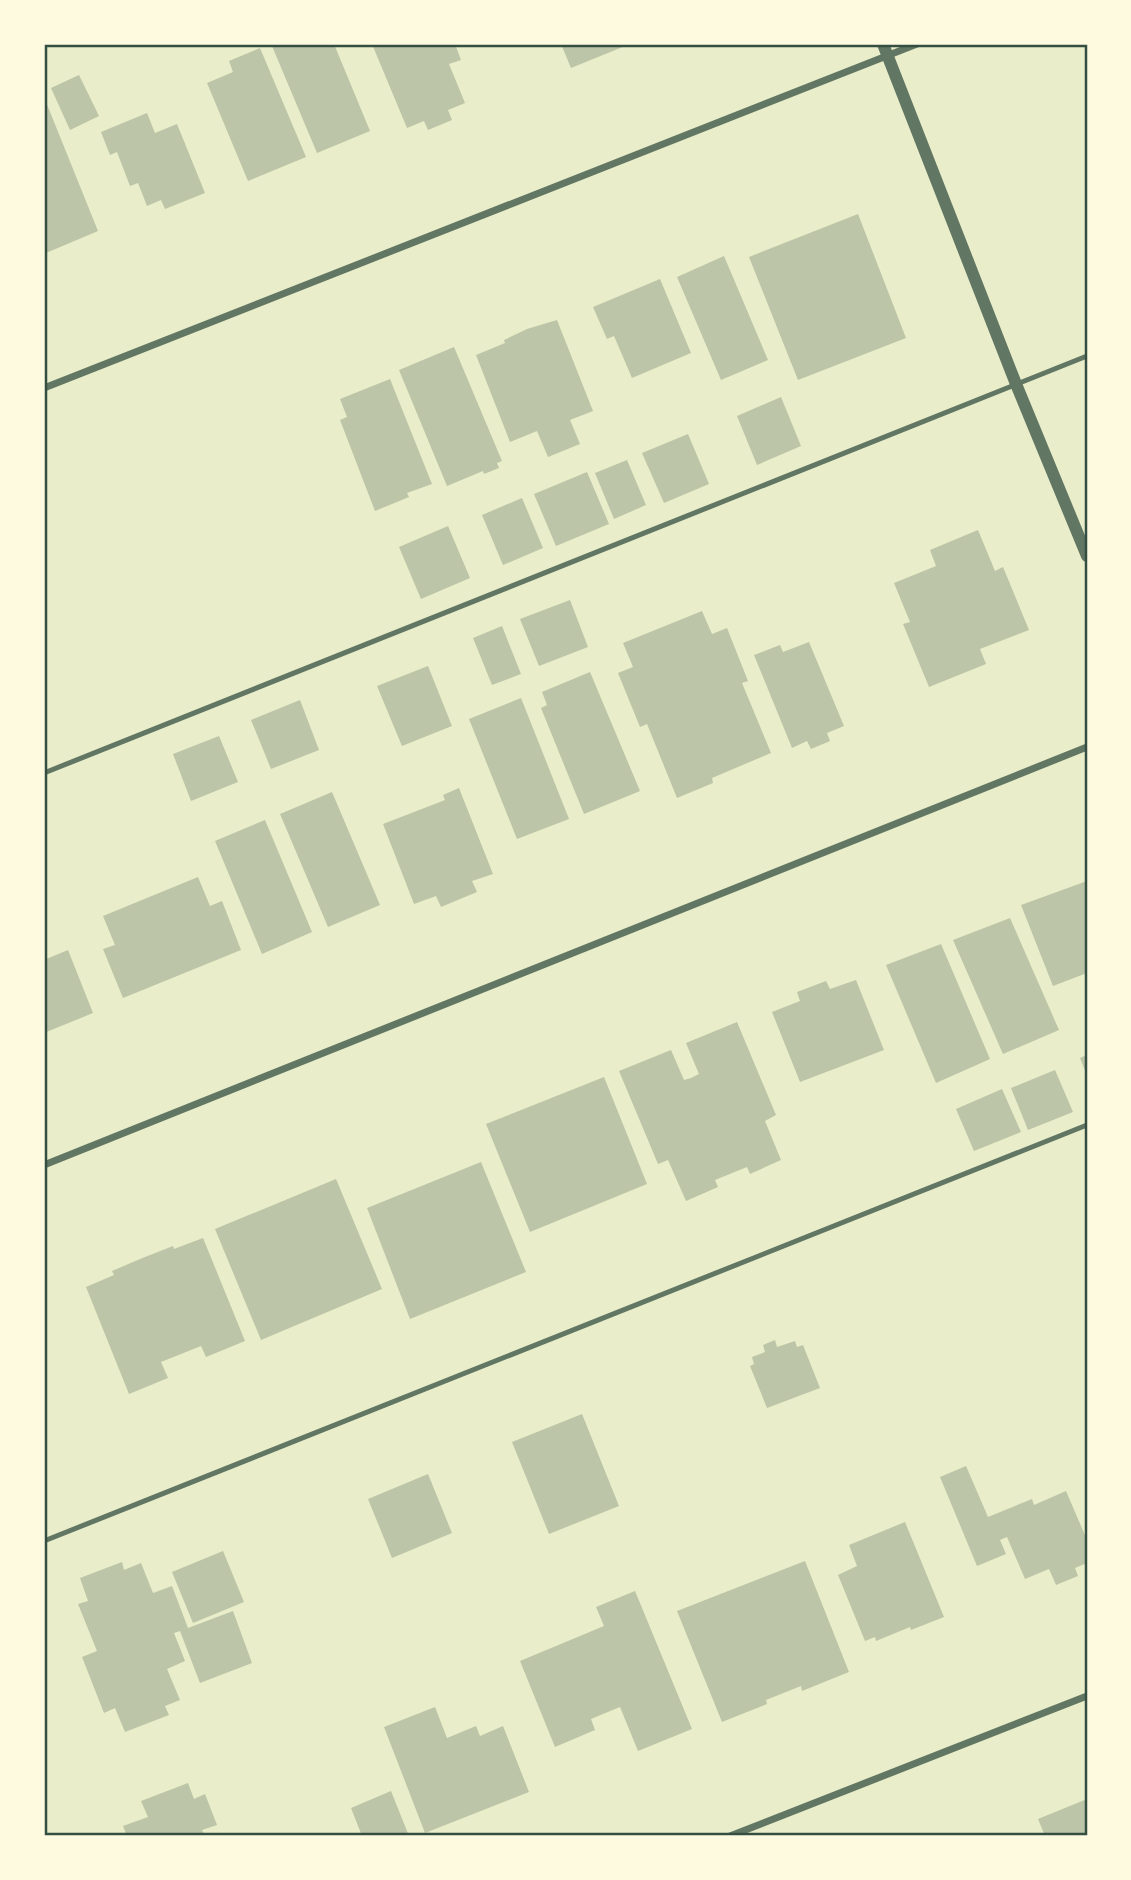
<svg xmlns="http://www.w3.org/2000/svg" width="1131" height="1880" viewBox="0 0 1131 1880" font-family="Mulish,sans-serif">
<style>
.building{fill:#bcc5a7}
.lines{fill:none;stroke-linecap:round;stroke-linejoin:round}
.service{stroke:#617663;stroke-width:5}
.minor{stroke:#617663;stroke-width:7}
.tertiary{stroke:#617663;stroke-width:12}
.neatline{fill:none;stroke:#344e41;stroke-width:2.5}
</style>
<rect width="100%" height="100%" fill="#e9edc9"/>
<!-- building -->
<g class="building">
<path d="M277,44H334L370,131L317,153L272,46Z"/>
<path d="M372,44H455L461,60L449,64L465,103L448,110L452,120L428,130L424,121L407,128Z"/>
<path d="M561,44H630L571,68Z"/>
<path d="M260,48L306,157L248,181L207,83L233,72L229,61Z"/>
<path d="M79,75L99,116L70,130L51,88Z"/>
<path d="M44,97L98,231L46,253L44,246Z"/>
<path d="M147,113L155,133L177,124L205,193L165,209L161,200L147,206L138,183L130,186L117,152L110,155L101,132Z"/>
<path d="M858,214L906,338L798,380L749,257Z"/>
<path d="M724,256L768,360L721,380L677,277Z"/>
<path d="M660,279L691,353L632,378L614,336L607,339L593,307Z"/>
<path d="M557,320L593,411L570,420L580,444L548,457L537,431L510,442L476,355L505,343L504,340L527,329Z"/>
<path d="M454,347L502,461L497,463L499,468L484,474L483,471L447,486L399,370Z"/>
<path d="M390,379L432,484L407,493L409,497L375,511L340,420L347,417L340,399Z"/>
<path d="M781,397L801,446L757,465L737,416Z"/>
<path d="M688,434L709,484L664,503L642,453Z"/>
<path d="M627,460L646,505L614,519L595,473Z"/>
<path d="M587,472L609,524L556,546L534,494Z"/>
<path d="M522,498L543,548L503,565L482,515Z"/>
<path d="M448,526L470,578L421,599L399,547Z"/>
<path d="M978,530L995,571L1003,567L1029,630L980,649L986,664L929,687L903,624L910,622L894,583L936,566L930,550Z"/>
<path d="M570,600L588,647L539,666L520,619Z"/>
<path d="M702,611L712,634L727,628L748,681L742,683L771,753L712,778L713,783L677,798L647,724L640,727L618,673L633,667L623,643Z"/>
<path d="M502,626L521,674L492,685L473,638Z"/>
<path d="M809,642L844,726L827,733L830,741L811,749L807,741L792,748L754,655L780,645L783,652Z"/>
<path d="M428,666L452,726L402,746L377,686Z"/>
<path d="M590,672L640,791L584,814L541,708L547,705L542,692Z"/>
<path d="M521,698L569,819L517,839L469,719Z"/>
<path d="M300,700L319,750L271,769L251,720Z"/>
<path d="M219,736L238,782L191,801L173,754Z"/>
<path d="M459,788L493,874L472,881L477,892L441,907L436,896L414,904L383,824L445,800L443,795Z"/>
<path d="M332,792L380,905L328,927L280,814Z"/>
<path d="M265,820L312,932L262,954L215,841Z"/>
<path d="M198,877L210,906L222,901L241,950L123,998L103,949L115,945L103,916Z"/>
<path d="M1087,881V973L1053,986L1021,905Z"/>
<path d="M1010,918L1059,1030L1003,1054L953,940Z"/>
<path d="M941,944L990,1059L936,1083L886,965Z"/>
<path d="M68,950L93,1013L44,1033V960Z"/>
<path d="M856,980L884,1050L800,1082L772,1012L800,1001L797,992L826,981L830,989Z"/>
<path d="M737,1022L776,1115L765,1121L781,1160L750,1174L747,1167L715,1180L718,1187L686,1201L668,1160L658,1164L619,1071L671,1050L684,1080L691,1078L699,1074L686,1043Z"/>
<path d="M1087,1055V1076L1080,1058Z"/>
<path d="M1055,1070L1073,1112L1028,1130L1011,1088Z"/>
<path d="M604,1077L647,1184L530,1232L486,1124Z"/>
<path d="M1002,1089L1021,1132L974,1151L956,1109Z"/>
<path d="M481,1162L526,1272L410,1319L367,1208Z"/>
<path d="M336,1179L382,1289L261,1340L215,1229Z"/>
<path d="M203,1238L245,1341L206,1357L201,1346L161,1362L168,1378L129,1394L86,1287L114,1275L112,1271L140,1259L173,1246L174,1249Z"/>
<path d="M775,1340L777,1347L795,1341L797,1347L803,1345L820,1388L767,1408L750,1366L754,1364L752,1357L765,1352L763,1345Z"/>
<path d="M582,1414L619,1506L549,1534L512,1442Z"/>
<path d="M966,1466L988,1517L1032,1499L1034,1505L1066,1491L1087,1540V1563L1075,1568L1078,1576L1056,1585L1049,1569L1025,1579L1007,1537L1000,1540L1006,1554L977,1566L940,1477Z"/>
<path d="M428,1474L452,1533L392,1558L368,1499Z"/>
<path d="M905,1522L944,1617L911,1630L910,1627L876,1641L875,1637L865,1641L838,1575L857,1566L849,1545Z"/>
<path d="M223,1551L244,1602L193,1623L172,1572Z"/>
<path d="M805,1561L849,1672L802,1691L801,1686L766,1700L767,1704L722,1722L677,1611Z"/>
<path d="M122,1562L124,1570L141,1563L153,1593L172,1586L188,1628L233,1611L252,1663L200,1683L180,1631L174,1633L185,1661L167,1669L180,1700L165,1706L169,1715L125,1732L115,1708L104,1713L82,1657L97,1651L78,1604L88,1601L80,1578Z"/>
<path d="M635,1591L692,1729L638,1751L620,1707L591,1719L595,1730L555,1747L520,1661L604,1626L596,1607Z"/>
<path d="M435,1707L447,1738L476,1726L480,1736L503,1726L529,1792L425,1833L384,1727Z"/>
<path d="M188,1783L194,1799L205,1794L217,1825L202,1830L205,1836H127L123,1826L148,1817L141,1801Z"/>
<path d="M391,1791L409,1836H362L351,1808Z"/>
<path d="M1087,1799V1836H1045L1038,1819Z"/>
</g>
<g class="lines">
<!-- service -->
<g class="service">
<path d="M44,773L1087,356"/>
<path d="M44,1541L1087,1125"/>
</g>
<!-- minor -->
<g class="minor">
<path d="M44,388L917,44"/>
<path d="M44,1165L1087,747"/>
<path d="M730,1836L1087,1696"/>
</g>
<!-- tertiary -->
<path class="tertiary" d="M883,44L1016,384L1087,556"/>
</g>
<!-- border -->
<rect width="1131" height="1880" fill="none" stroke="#fefae0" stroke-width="91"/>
<rect x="46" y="46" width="1040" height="1788" class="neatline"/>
</svg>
